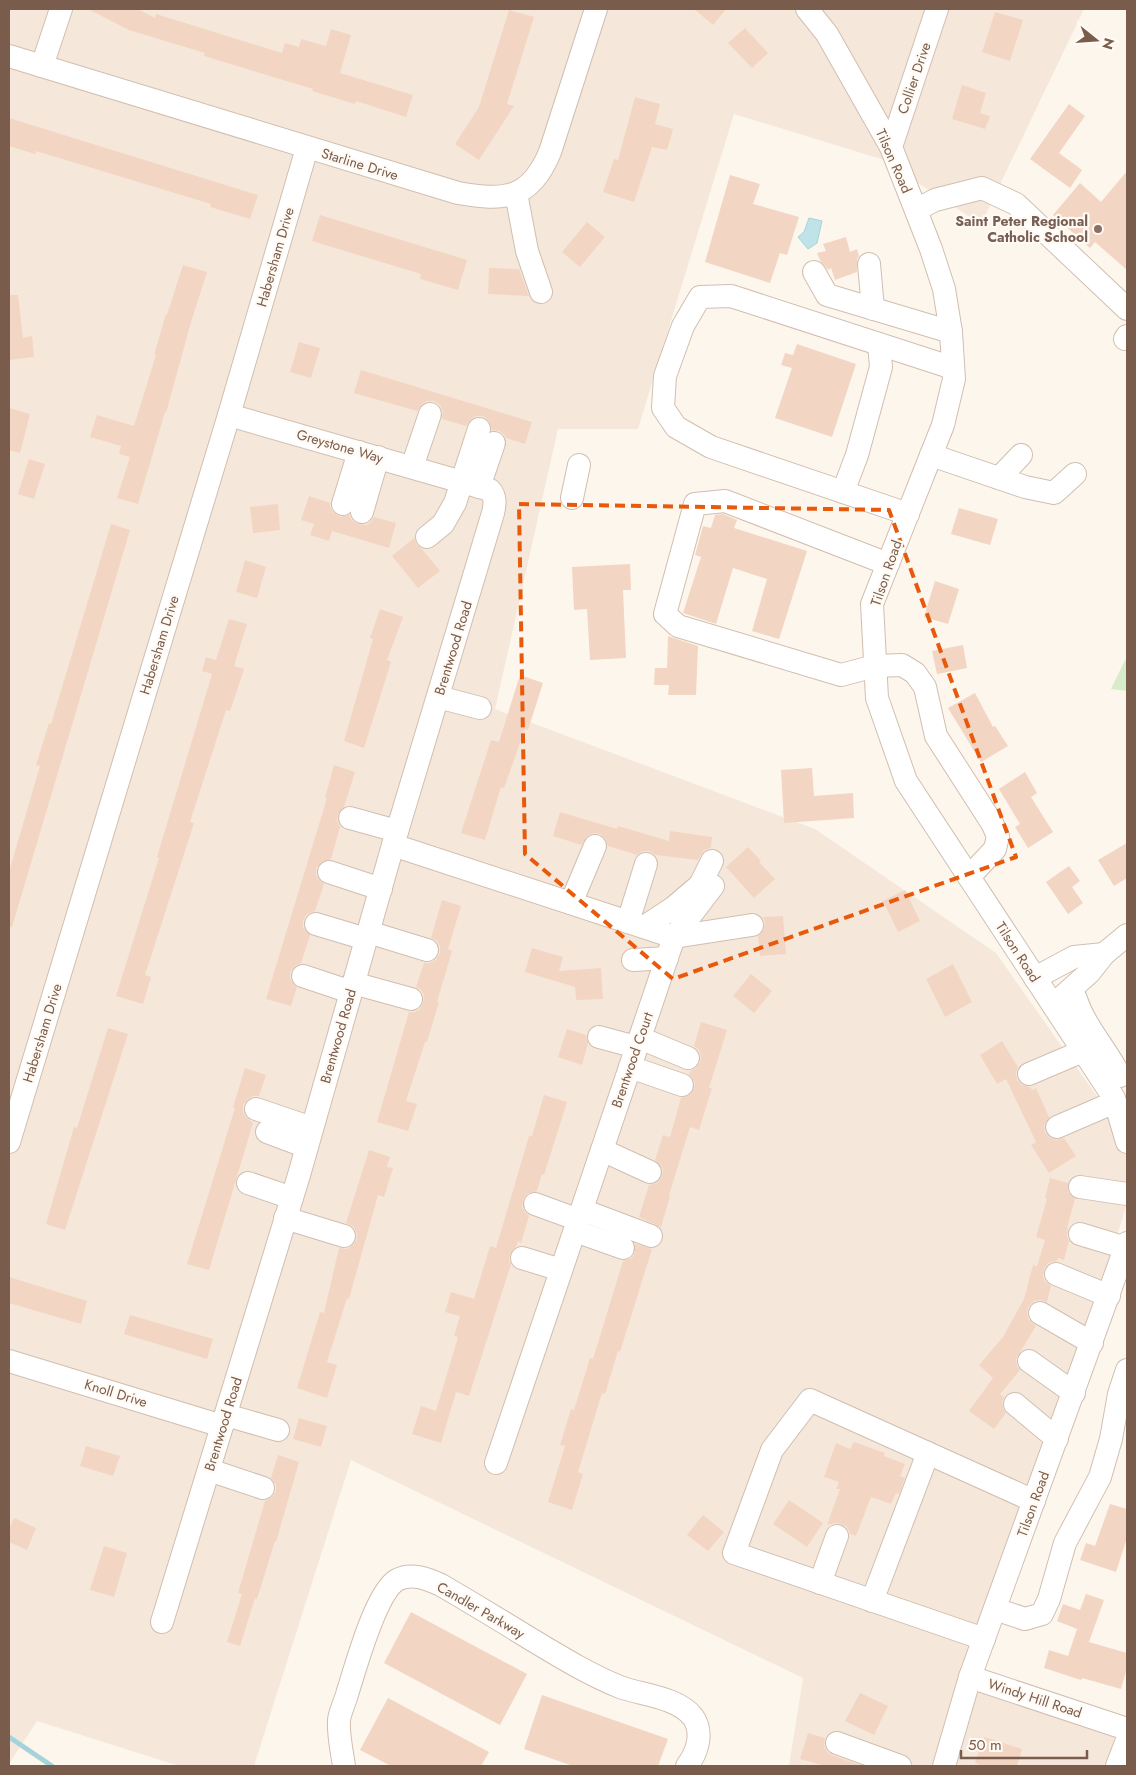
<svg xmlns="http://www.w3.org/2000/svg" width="1136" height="1775" viewBox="0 0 1136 1775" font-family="Jost,sans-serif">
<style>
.residential{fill:#f5e8da}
.green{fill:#d8ecc9}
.water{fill:#bfe3e8;stroke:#a5d3da}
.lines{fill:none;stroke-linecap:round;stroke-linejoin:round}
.stream{stroke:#a5d3da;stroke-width:5}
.building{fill:#f3d5c3}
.minor-casing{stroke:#d1beb0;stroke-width:24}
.minor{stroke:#fff;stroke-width:22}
.marked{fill:none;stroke:#e8590c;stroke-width:4;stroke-dasharray:10 6;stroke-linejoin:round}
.education-dot{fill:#8d6e63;stroke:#fffaf3;stroke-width:2}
.labels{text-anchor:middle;stroke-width:4.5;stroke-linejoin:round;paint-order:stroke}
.street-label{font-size:14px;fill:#7a5c4d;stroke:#fffaf3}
.education-label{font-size:14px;font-weight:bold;fill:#785e54;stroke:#fffaf3;text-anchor:end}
</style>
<rect width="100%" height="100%" fill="#fdf6ec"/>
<!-- residential -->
<path class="residential" d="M9,9H1084L981,224L881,159L734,114L638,429H558L495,709L815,829L996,953L1127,1139V1203L1090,1326L970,1681L1127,1735V1766H789L803,1678L351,1460L254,1766H179L37,1721L9,1764Z"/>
<!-- green -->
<path class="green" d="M1127,656V691L1111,689Z"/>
<!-- water -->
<path class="water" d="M809,218L822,221L817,243L808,249L798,237L804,232Z"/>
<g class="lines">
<!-- stream -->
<path class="stream" d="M9,1737L52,1766"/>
</g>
<!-- building -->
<g class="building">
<path d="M88,9H138L155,18L156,14L282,53L285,43L299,47L301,39L326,46L331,29L351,35L340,73L413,95L406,117L356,101L355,104L312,91L313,89L204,56L205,53L129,30Z"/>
<path d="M694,9H726L713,25Z"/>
<path d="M509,10L534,17L507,104L514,106L479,160L455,144L479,107Z"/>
<path d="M995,12L1023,20L1010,61L982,52Z"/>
<path d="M745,28L768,53L752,68L728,43Z"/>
<path d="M962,85L986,93L980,113L990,116L985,129L952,119Z"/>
<path d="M635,97L660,104L655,124L673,129L667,150L652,147L634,202L603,192L614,159L618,160Z"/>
<path d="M1069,104L1085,116L1059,153L1082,170L1070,188L1030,159Z"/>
<path d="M9,118L258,195L250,219L210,207L211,204L36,151L35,154L9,146Z"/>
<path d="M1127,171V270L1095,242L1090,248L1053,215L1080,183L1101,202Z"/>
<path d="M730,175L760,184L753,204L799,217L787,255L780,253L770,283L705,262Z"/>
<path d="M320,215L467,260L458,290L420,279L421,274L312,241Z"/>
<path d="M587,222L605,237L580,267L562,252Z"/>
<path d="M846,237L850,252L857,249L859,256L857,259V272L835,280L831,268L828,270L820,260L817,253L826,251L823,244Z"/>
<path d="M183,265L207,272L191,322L166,413L165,412L138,504L117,498L130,457L119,454L121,446L90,437L97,415L134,426L156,355H154L166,314L167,315Z"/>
<path d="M489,268L519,269L529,296L488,294Z"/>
<path d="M9,295H18L23,338L32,336L34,357L9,360Z"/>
<path d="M299,342L320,348L311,378L290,372Z"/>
<path d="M797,344L856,364L832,437L775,418L792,368L781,365L785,353L793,355Z"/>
<path d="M361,370L532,422L525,444L506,438L504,434L499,431L492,430L489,421L483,416H476L471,419L466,426L442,419L443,411L440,405L434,401H427L422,404L417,411L354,393Z"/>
<path d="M9,408L30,414L20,453L9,450Z"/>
<path d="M29,459L45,464L34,499L18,494Z"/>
<path d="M309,496L330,503V507L334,513L340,517L349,515L352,521L358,524L366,525L371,522L374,517L396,523L389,548L332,531L329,541L310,535L314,524L301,520Z"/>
<path d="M278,504L280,530L253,533L250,507Z"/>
<path d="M959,508L998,519L990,545L951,534Z"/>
<path d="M723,514L737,520L734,528L807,551L779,639L752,631L767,579L733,568L716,624L683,613L701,557L695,555L703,526L711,528L715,515Z"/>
<path d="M111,524L130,530L12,927H9V872L40,766L36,765L49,723L51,724Z"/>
<path d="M414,538L417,545L422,549L440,571L418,588L392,556Z"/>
<path d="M245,560L266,567L257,598L236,592Z"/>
<path d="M630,564L631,590H623L626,658L590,660L587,609L574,610L572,567Z"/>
<path d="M935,581L959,589L948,624L924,617Z"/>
<path d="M380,609L403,617L387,660L391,662L364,748L344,741L373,639L370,638Z"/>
<path d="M229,619L247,624L234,666L244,669L230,711L226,710L190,822L194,823L145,975L151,977L143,1004L116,996L159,858L157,857L212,674L202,671L206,657L216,660Z"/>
<path d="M668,636L698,646L696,695H668L669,685H654L655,668H667Z"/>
<path d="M963,645L967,668L937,674L932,651Z"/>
<path d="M520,675L543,683L528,730L525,729L504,788L501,787L485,840L461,833L491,740L499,742Z"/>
<path d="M975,693L993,727L995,726L1008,746L981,762L948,708Z"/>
<path d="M334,765L355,772L344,807L338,814L337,821L340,827L331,859L321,862L316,868V875L319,880L324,884L315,911L307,914L303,921V927L310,935L301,963L295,966L290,972V979L297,987L291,1006L266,999L327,798H325Z"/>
<path d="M812,768L814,796L853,793L854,818L784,823L781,770Z"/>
<path d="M1025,772L1037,793L1031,797L1053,832L1028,848L1015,827L1020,824L999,789Z"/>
<path d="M560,812L617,829L618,826L669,841L670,831L712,837L711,848L704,850L698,860L656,855L649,851H643L637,855L608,846L605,838L600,834L594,833L587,836L581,845L553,836Z"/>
<path d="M1127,843V878L1114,886L1098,860Z"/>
<path d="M748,847L761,861L759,862L775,879L754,898L726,867Z"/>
<path d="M1069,866L1080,881L1072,887L1083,903L1068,914L1046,882Z"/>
<path d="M905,890L920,921L898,932L883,901Z"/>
<path d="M442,900L461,906L448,949L452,951L437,1002H439L427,1042H425L406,1101L417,1104L408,1131L377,1122L409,1012H415L420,1009L423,1003L424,995L421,990L416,987L424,963H429L436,960L440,953V947L437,941L431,938Z"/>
<path d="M783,916L786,954L760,956L758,936L764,929L765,923L763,917Z"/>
<path d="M532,948L563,957L559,971L601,968L603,999L576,1000L575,987L525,972Z"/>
<path d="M953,964L972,1002L945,1017L926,979Z"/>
<path d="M751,974L772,991L754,1013L733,996Z"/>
<path d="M701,1022L727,1030L709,1088H712L699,1130L690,1127L669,1195L670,1196L661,1227L639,1217L649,1185L657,1183L662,1177L663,1170L661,1165L655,1160L663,1135L670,1137L681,1098L690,1095L694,1089L695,1082L689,1074L690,1071L696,1068L700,1063L701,1056L699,1050L694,1046Z"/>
<path d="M108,1028L128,1034L65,1230L46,1224L74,1127L77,1128Z"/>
<path d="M567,1029L586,1035L588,1043L582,1065L558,1057Z"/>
<path d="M1002,1041L1018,1067L1016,1073L1017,1080L1022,1085L1030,1087L1032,1090L1036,1088L1049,1117L1044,1125L1045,1133L1049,1137L1055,1140L1064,1138L1076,1156L1049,1173L1031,1145L1036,1142L1006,1079L997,1084L980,1055Z"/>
<path d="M245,1068L266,1075L259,1096H253L248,1099L243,1105V1112L246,1117L253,1123L209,1270L187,1264L235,1108L233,1107Z"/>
<path d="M544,1095L567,1102L544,1175L542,1174L537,1191L527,1194L523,1200L522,1207L525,1212L529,1216L521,1243L518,1241L516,1247L510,1254L509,1260L511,1264L469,1396L456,1392L441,1443L412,1434L421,1406L436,1411L458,1337L454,1336L460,1316L445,1312L451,1292L474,1299L490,1246L496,1248L529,1136H532Z"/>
<path d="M369,1150L390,1157L387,1167L393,1168L384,1197L378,1195L349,1299L347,1298L327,1362L337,1365L327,1398L297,1388L320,1312L324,1313L339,1248L347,1249L353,1245L357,1239V1234L354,1227L346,1223Z"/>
<path d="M1050,1178L1068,1183V1192L1075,1199L1067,1228L1068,1229L1067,1236L1069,1241L1064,1260L1058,1258L1057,1261L1048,1263L1044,1269L1043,1276L1045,1282L1051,1286L1047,1302L1040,1300L1034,1301L1028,1307L1027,1313L1028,1319L1036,1326L1016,1359L1017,1366L1020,1370L1000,1394L1004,1397L1002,1402L1003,1408L1006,1413L994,1429L969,1411L993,1378L979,1365L1003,1337L1024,1299L1033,1265L1037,1266L1045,1240L1036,1237L1047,1199L1045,1198Z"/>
<path d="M635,1244L652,1249L620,1352L618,1351L605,1394L602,1393L578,1472L583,1474L572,1510L548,1502L565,1446L560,1445L571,1409L574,1410L590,1358L593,1359L623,1261L632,1258L635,1252Z"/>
<path d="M9,1277L87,1301L81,1324L9,1303Z"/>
<path d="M130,1315L213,1339L207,1359L124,1334Z"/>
<path d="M299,1418L327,1426L321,1447L293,1439Z"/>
<path d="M854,1442L885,1453L884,1456L905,1464L900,1476L905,1478L899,1494L896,1493L891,1504L871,1497L856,1536L850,1534L847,1527L841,1524L835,1523L827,1525L840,1489H836L839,1482L824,1477L836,1443L850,1449Z"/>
<path d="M86,1446L120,1456L113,1476L80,1466Z"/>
<path d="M278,1455L299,1462L276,1542L275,1541L257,1599L255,1598L240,1646L227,1642L242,1594L238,1593L265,1501L271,1498L276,1492V1485L271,1478Z"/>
<path d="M789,1500L823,1523L807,1547L773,1524Z"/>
<path d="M1110,1504L1127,1509V1538L1116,1572L1080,1560L1086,1543L1095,1546Z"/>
<path d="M703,1515L724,1532L708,1551L687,1535Z"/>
<path d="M14,1518L36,1528L27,1550L9,1542V1529Z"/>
<path d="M104,1546L127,1553L114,1597L90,1590Z"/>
<path d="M1086,1594L1104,1600L1089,1642L1127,1653V1668L1121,1689L1082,1678L1081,1680L1044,1668L1049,1650L1068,1656L1077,1629L1057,1621L1063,1604L1080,1610Z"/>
<path d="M411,1612L527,1674L500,1725L384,1663Z"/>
<path d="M860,1693L888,1706L874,1735L845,1721Z"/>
<path d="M542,1695L668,1739L658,1766H573L524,1749Z"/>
<path d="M388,1698L489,1752L481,1766H391L360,1750Z"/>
<path d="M808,1733L825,1738L824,1746L827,1752L832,1755L862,1766H825L800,1759Z"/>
<path d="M984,1737L1022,1749L1017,1766H983L975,1763Z"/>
</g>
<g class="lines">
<defs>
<g id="minor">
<path d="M807,9L827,34L891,147L931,249L944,289L951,332L954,379L943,425L872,604L877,698L906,781L1114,1098L1127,1142"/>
<path d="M9,56L458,193C505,201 530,200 550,152L596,9"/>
<path d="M42,66L61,9"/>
<path d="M891,147L937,9"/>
<path d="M516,193L527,251L541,292"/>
<path d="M916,210L935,200L982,188L1016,204L1127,309"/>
<path d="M869,264L873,309"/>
<path d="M814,272L827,295L951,332"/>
<path d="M1125,339L1127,336"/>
<path d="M931,455L1025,487L1054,493L1075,474"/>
<path d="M412,467L430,414"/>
<path d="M999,478L1021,455"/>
<path d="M479,487L494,443"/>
<path d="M843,492L857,455L881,367L879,344"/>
<path d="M572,498L579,465"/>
<path d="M343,504L359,452"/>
<path d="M362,512L378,457"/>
<path d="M908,514L711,447L676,427L663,408L665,376L683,326L700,297L731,296L953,368"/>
<path d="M427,537L443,524L455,503L479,429"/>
<path d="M888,564L725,501L695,504L665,614L678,626L841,675L875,666L902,665L915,673L925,687L936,736L992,823L998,836L995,849L969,877"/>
<path d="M438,697L480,708"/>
<path d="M350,818L397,831"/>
<path d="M393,845L674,937L496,1463"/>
<path d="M329,872L381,889"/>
<path d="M571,903L595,846"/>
<path d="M628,922L646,864"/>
<path d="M316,924L366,939"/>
<path d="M644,927L673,908L700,885L712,861"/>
<path d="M368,932L427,950"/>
<path d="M674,937L713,886"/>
<path d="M674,937L752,925"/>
<path d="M633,960L667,958"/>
<path d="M303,976L351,992"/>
<path d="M1035,978L1074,957L1104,954"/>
<path d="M353,983L411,999"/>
<path d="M1076,999C1085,1027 1107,1050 1120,1076"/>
<path d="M1053,1005L1090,972L1104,954L1127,935"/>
<path d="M599,1037L636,1047"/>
<path d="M640,1038L688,1058"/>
<path d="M630,1067L682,1085"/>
<path d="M1029,1074L1083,1051"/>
<path d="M256,1109L312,1128"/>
<path d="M1057,1127L1115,1102"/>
<path d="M267,1132L307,1147"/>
<path d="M9,1142L229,415L307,148"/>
<path d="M602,1150L650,1172"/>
<path d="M248,1183L292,1198"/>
<path d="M1080,1187L1127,1194"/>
<path d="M535,1204L579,1220"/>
<path d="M582,1210L651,1236"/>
<path d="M285,1218L344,1236"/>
<path d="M575,1231L623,1248"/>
<path d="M1080,1234L1126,1248"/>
<path d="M522,1258L561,1270"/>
<path d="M1056,1274L1109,1296"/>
<path d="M1040,1313L1092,1343"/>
<path d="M9,1361L222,1426"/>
<path d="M1029,1361L1074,1393"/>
<path d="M1015,1404L1057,1439"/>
<path d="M226,1415L278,1430"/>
<path d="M209,1470L263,1488"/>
<path d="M820,1583L837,1536"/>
<path d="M872,1601L928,1453"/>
<path d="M995,1609L1025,1619L1042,1614L1049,1599L1065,1543L1100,1477L1111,1439L1119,1394L1127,1370"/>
<path d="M162,1622L299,1175L393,845L493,513C495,504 496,497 490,490L229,415"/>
<path d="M984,1639L734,1553L772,1450L810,1400L1034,1501"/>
<path d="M970,1677L1127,1729"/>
<path d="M837,1743L900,1766"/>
<path d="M344,1766C342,1752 338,1735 339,1720C340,1711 346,1700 348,1691C356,1666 376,1592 397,1580C411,1572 428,1579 441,1585C470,1602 500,1620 529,1638C559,1656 588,1674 620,1687C641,1695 678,1697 693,1717C704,1733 697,1753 687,1766"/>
<path d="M944,1766L970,1677L1127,1243"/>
<path d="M1117,1766L1127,1740"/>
</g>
</defs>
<!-- minor casing -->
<use href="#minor" class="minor-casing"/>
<!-- minor -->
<use href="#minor" class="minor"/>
</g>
<!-- marked area -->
<path class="marked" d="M519,504L889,510L1016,857L673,979L525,854Z"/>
<!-- markers -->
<circle class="education-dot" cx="1098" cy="229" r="5"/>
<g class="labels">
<!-- street labels -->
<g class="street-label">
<text transform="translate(914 78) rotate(-71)" y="5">Collier Drive</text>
<text transform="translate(894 161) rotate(66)" y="5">Tilson Road</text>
<text transform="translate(360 164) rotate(17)" y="5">Starline Drive</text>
<text transform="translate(275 257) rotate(-74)" y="5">Habersham Drive</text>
<text transform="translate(340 446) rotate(16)" y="5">Greystone Way</text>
<text transform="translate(886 573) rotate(-71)" y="5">Tilson Road</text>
<text transform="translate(159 645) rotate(-73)" y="5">Habersham Drive</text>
<text transform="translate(453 648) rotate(-73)" y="5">Brentwood Road</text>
<text transform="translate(1018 952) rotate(57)" y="5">Tilson Road</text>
<text transform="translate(42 1033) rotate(-73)" y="5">Habersham Drive</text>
<text transform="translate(338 1036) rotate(-74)" y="5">Brentwood Road</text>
<text transform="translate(632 1060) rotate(-71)" y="5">Brentwood Court</text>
<text transform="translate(116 1393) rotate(17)" y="5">Knoll Drive</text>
<text transform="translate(223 1424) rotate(-73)" y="5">Brentwood Road</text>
<text transform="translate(1033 1504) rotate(-70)" y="5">Tilson Road</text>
<text transform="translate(481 1610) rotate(30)" y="5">Candler Parkway</text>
<text transform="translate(1035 1698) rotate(18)" y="5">Windy Hill Road</text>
</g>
<!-- education labels -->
<g class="education-label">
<text x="1088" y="226">Saint Peter Regional<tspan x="1088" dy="16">Catholic School</tspan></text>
</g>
</g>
<!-- border -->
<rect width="1136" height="1775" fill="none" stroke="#7a5c4d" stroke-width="20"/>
<!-- north arrow -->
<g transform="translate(1096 40) rotate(107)" stroke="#fffaf3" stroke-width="4" paint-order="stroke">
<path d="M0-4L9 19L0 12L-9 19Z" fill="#7a5c4d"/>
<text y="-8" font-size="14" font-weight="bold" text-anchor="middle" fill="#7a5c4d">N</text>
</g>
<!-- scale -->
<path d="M961 1750v8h126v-8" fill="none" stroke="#7a5c4d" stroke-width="2.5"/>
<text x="968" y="1750" font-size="15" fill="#7a5c4d" stroke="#fffaf3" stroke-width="4" paint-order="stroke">50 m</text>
</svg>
